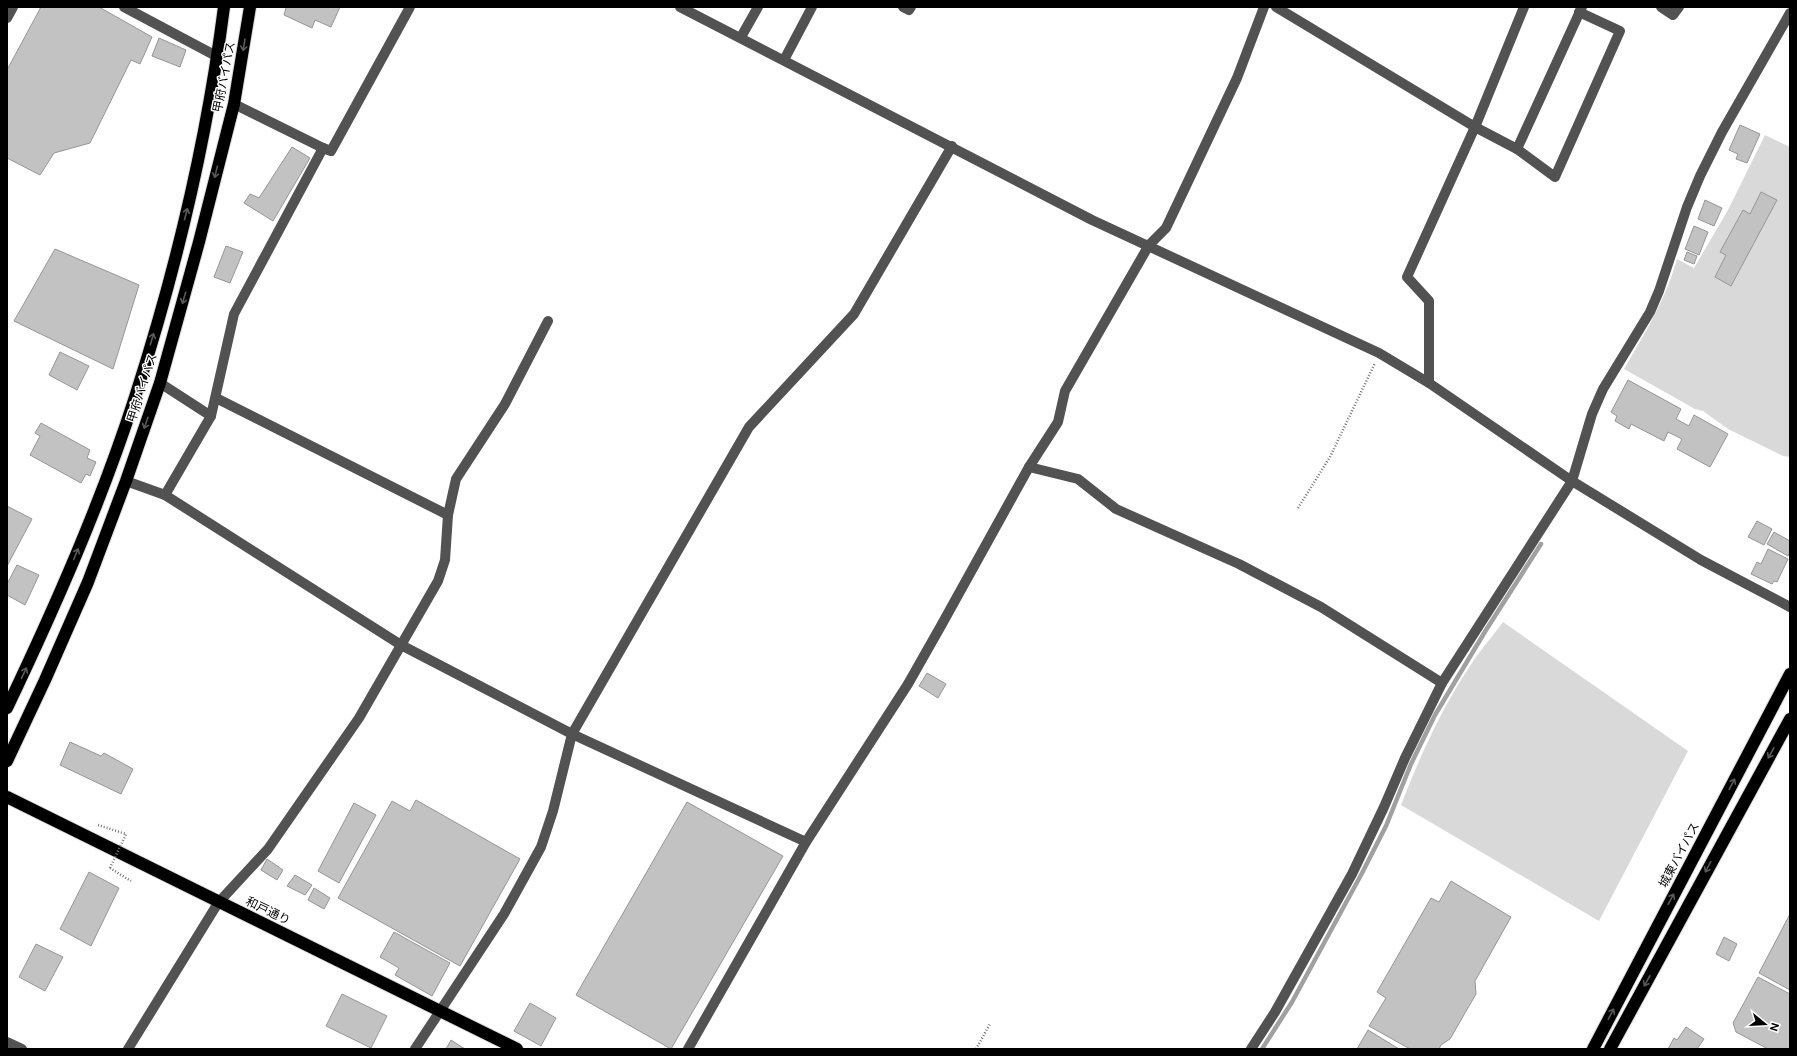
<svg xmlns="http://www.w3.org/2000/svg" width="1797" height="1056" viewBox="0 0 1797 1056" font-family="'DM Sans','Noto Sans JP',sans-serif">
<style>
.green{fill:#d9d9d9}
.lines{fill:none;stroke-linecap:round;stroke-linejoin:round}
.stream{stroke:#a0a0a0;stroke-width:4.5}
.building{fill:#c2c2c2;stroke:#969696}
.highway-casing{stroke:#dbdbdb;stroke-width:14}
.path{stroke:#747474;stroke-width:2.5;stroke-dasharray:1 2;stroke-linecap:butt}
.minor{stroke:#525252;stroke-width:10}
.highway{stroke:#000;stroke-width:12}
.path-bridge{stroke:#747474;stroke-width:2.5;stroke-dasharray:1 2;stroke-linecap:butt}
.oneway{stroke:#595959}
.labels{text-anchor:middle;stroke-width:3;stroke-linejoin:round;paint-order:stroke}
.street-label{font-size:12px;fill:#000;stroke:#fff}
</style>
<rect width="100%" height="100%" fill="#fff"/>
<!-- green -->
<g class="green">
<path d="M1765,135L1790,147V457L1783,456L1728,429L1703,411L1695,409L1624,369C1645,333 1666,299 1677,259L1694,268L1728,210Z"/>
<path d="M1503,622L1688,751L1599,921L1401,805C1420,756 1442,707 1472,663C1481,649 1493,636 1503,622Z"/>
</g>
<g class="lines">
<!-- stream -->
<path class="stream" d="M1262,1049L1292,1002L1361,875L1386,826L1411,764L1435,715L1486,630L1541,544"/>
</g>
<!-- building -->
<g class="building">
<path d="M41,7H99L152,37L140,64L131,60L90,143L54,153L40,175L7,158V70Z"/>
<path d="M284,7H340L331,27L315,20L312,28L284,15L286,8Z"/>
<path d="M159,38L186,50L180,67L152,56Z"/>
<path d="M1740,125L1760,134L1747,163L1736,159L1738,154L1729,150Z"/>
<path d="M292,147L310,158L273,221L244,203L250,194L259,198Z"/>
<path d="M1761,192L1777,200L1731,286L1715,277L1726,255L1720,252L1743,210L1750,214Z"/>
<path d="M1705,200L1722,208L1714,226L1698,219Z"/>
<path d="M1694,226L1708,232L1699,255L1685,249Z"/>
<path d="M226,246L243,252L230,283L214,277Z"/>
<path d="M55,249L139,285L113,369L14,321Z"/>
<path d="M1687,252L1697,256L1694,264L1684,260Z"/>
<path d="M60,352L89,366L77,390L49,375Z"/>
<path d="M1628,380L1681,409L1676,419L1689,426L1694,415L1728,434L1710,467L1677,449L1682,439L1668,432L1664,441L1631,424L1629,429L1615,421L1617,416L1611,412Z"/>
<path d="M41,423L90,450L87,458L96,462L90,476L86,474L81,483L30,455L40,436L35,433Z"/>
<path d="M7,506L32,519L7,566Z"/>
<path d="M1757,521L1772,529L1764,545L1748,537Z"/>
<path d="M1774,532L1790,541V551L1788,556L1767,544Z"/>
<path d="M1768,549L1788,559L1777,582L1774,581L1772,584L1751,574L1757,562L1761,564Z"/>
<path d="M17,565L39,575L25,605L7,595V584Z"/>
<path d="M927,673L946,684L938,698L919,686Z"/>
<path d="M70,742L101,756L104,753L133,769L121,794L60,765Z"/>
<path d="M416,800L520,859L460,966L338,898L392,801L410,811Z"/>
<path d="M687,802L783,856L671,1049L576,995Z"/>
<path d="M354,803L376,815L339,883L318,871Z"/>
<path d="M267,859L283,870L277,880L261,870Z"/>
<path d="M89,872L119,888L91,946L60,929Z"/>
<path d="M295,875L312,885L305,895L287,886Z"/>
<path d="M1451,881L1511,917L1475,981L1476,994L1450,1039L1441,1045L1439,1049H1410L1369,1026L1386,998L1377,992L1431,898L1439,902Z"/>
<path d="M314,888L330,898L324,909L308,900Z"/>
<path d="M1790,914V990L1759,973Z"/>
<path d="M394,932L450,963L432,996L395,975L399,968L380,957Z"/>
<path d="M1724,937L1737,944L1729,961L1716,954Z"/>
<path d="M36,944L63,957L45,991L19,977Z"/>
<path d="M1758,977L1790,994V1049H1768L1736,1032L1733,1023Z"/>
<path d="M342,994L387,1016L371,1048L326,1026Z"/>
<path d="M530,1003L556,1018L541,1046L514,1031Z"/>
<path d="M1686,1027L1704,1039L1697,1049H1668L1674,1038L1677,1040Z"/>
<path d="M1368,1030L1399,1049H1357Z"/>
<path d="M451,1040L465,1049H446Z"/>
</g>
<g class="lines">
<defs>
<g id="highway">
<path d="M7,708C55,607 101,503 135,397C176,270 207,139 224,7"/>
<path d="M7,761L45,680L88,582L126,481L160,383L199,242L234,104L250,7"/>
<path d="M7,797L517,1049"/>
<path d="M1593,1049L1790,674"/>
<path d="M1610,1049L1790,719"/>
</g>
</defs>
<!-- highway casing -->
<use href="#highway" class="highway-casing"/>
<!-- path -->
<g class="path">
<path d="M1298,508L1330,457L1375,363"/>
<path d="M98,825L126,834"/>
<path d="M110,868L131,881"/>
<path d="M976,1049L990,1024"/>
</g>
<!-- minor -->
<g class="minor">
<path d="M124,7L218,57"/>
<path d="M680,7L1092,220L1379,353L1429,383L1572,481L1701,560L1790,607"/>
<path d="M903,7L909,10L911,7"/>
<path d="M1276,7L1475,127L1517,149L1582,7"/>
<path d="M1661,7L1673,15L1679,7"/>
<path d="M7,18L13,7"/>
<path d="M741,37L758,7"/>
<path d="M784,60L812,7"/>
<path d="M323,148L331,151L410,7"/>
<path d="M1517,149L1555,177L1620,31L1579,12"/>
<path d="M160,383L211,416"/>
<path d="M1429,383V301L1407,277L1475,127L1524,7"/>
<path d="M216,398L448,515"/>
<path d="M1029,467L1078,479L1116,509L1239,564L1321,607L1442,683"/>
<path d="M126,481L165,495L211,416L234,314L323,148L234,104"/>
<path d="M165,495L401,645L572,734L806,842"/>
<path d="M7,1042L22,1049"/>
<path d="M128,1049L218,903L268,849L359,718L438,581L445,560L448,515L456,479L505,404L548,321"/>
<path d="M415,1049L504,914L541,847L553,811L572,734L749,427L854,314L952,146"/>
<path d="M688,1049L806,842L908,684L942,624L1029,467L1058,422L1065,391L1149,245L1166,228L1237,78L1264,7"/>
<path d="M1251,1049L1275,1012L1352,874L1384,807L1405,758L1442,683L1572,481L1592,414L1603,389L1650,312L1659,291L1687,207L1700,176L1722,132L1790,13"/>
</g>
<!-- highway -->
<use href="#highway" class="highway"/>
<!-- path-bridge -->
<path class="path-bridge" d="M110,868L126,834"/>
</g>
<!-- one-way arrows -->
<defs><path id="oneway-shaft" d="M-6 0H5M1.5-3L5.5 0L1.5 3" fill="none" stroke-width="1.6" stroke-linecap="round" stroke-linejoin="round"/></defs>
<g class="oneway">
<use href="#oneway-shaft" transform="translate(244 45) rotate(99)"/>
<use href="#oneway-shaft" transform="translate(216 172) rotate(104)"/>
<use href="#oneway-shaft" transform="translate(186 214) rotate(-75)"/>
<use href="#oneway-shaft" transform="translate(184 298) rotate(106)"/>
<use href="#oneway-shaft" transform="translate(152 339) rotate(-74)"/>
<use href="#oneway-shaft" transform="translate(146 423) rotate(109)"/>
<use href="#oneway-shaft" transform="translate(76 554) rotate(-67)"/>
<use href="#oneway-shaft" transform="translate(24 673) rotate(-65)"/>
<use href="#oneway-shaft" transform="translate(1771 753) rotate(119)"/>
<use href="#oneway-shaft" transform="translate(1732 784) rotate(-62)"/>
<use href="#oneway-shaft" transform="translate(1708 867) rotate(118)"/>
<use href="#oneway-shaft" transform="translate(1671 899) rotate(-62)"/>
<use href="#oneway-shaft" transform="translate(1647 981) rotate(119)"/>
<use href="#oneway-shaft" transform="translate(1611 1014) rotate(-62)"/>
</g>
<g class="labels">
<!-- street labels -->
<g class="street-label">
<text transform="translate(224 77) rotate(-79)" y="4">甲府バイパス</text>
<text transform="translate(142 388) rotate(-72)" y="4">甲府バイパス</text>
<text transform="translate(1679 855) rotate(-62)" y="4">城東バイパス</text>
<text transform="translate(268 911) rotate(26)" y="4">和戸通り</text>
</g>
</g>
<!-- border -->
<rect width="1797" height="1056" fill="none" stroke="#000000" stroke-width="16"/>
<!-- north arrow -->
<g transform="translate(1765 1024) rotate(108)" stroke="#ffffff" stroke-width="3" paint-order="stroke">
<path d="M0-3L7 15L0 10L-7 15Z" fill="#000000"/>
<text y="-6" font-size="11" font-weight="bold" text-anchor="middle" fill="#000000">N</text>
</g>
</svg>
